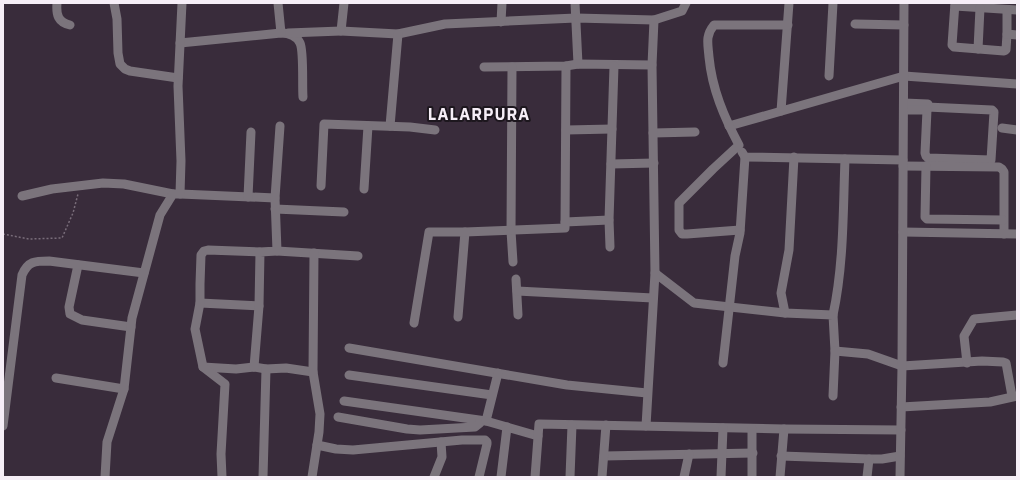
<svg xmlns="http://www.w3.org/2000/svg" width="1020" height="480" viewBox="0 0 1020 480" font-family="'IBM Plex Sans',sans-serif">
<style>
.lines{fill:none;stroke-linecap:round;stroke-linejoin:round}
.path{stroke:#796d7a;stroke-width:1.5;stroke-dasharray:2 2;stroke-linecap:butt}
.minor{stroke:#7b747c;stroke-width:9}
.labels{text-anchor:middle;stroke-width:4;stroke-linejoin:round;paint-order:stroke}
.district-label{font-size:16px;font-weight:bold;letter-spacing:1px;fill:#f6eef7;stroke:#1d171e}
</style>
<rect width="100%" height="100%" fill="#392c3b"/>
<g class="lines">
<!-- path -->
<path class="path" d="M3,234L29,239L62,238L73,213L78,194"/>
<!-- minor -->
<g class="minor">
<path d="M57,3C56,15 58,22 70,25"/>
<path d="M114,3L117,19L118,53L120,64L125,69L130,71L178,78"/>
<path d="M344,3L341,31L398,34L445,24L576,18L654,20L682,11L686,3"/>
<path d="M575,3L578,64"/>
<path d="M955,3L952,45L954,47L1004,51L1006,50L1007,34"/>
<path d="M955,6L1017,10"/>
<path d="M1007,10V34L1017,35"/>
<path d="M501,22L502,3"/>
<path d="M855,24L904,25"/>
<path d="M281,33C289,33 296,35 300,43C304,51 302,86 303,97"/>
<path d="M288,33L341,31"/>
<path d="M180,43L281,33L278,3"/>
<path d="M978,49L980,8"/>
<path d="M484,67L566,66L578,64L652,65"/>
<path d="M512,67L511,231L513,262"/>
<path d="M829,76L833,3"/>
<path d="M904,103L928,104L927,110L925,153L926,156L928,158L991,160L994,112L992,110L927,107"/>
<path d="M904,110H927"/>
<path d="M781,111L789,3"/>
<path d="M390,126L398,34"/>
<path d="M729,126L904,76L1017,84"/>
<path d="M1002,128L1017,130"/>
<path d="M566,130L612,129"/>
<path d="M653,133L695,132"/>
<path d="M742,152L745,157L903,160"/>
<path d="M611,164L654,163"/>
<path d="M903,166L999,167L1002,169L1004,172V234"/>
<path d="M926,166L925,217L927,219L1003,220"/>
<path d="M321,186L324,124L410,127L435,130"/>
<path d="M364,189L368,126"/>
<path d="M180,194L275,198"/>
<path d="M22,196L52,189L103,183L124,184L173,194"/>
<path d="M248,197L251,132"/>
<path d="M275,209L344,212"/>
<path d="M565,222L609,220"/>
<path d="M740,230L687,234H682L679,230V203L713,169L739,145C724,117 712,89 709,57C708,44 705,36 714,25H788"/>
<path d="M903,232L1017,234"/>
<path d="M610,247L609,220L614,66"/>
<path d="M277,251L358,256"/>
<path d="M78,265L69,307L70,314L82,320L131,327"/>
<path d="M655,273L694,303L785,313L833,315L835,351L833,396"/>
<path d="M516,279L518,315"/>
<path d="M517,291L653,298"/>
<path d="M200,303L259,306"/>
<path d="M785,313L781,293L789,250L794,157"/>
<path d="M833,315C844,264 843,210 845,159"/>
<path d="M458,317L465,232"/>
<path d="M414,323L429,232H465L565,228L566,66"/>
<path d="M349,348L567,385L647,393"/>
<path d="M835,351L868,354L902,366L982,361L1003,362L1006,363L1012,396"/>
<path d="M723,363L735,256L740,233L745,157"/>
<path d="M967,363L964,336L974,319L1017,315"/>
<path d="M203,367L236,369L254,367L266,369L286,368L313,372"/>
<path d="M254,367L259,306L260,252L277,251L275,198L280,126"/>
<path d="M349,375L492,395"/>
<path d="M56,378L124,389"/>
<path d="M344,401L486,421L538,436"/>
<path d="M901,407L990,402L1017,396"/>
<path d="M338,417L407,429L420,430L475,427L480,423V421"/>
<path d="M486,421L498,373"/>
<path d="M3,426L22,275C28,261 35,261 49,261L144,273"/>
<path d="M646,426L655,273L652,65L654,20"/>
<path d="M317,445L336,449L353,450L462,440H485L487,442V444L479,477"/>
<path d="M604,456L753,453"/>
<path d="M781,456L869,459H882L900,456"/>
<path d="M105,477L107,442L124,389L132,318L160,215L173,194H180L181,161L178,86L182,3"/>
<path d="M222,477L221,454L225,384L203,367L195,329L200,303V284L201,255L204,251L208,250L260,252"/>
<path d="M263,477L266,369"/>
<path d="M312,477L319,432L320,414L313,372L314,253"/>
<path d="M434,477L442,457L441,442"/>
<path d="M501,477L507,427"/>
<path d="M535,477L539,424L784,429L901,430"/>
<path d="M570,477L572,425"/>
<path d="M602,477L606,425"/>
<path d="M684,477L689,454"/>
<path d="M721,477L723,428"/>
<path d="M752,477V429"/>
<path d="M780,477L784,429"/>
<path d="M867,477L869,459"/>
<path d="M900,477L902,366L904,3"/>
</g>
</g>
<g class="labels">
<!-- district labels -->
<g class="district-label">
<text x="479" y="120">LALARPURA</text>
</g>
</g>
<!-- border -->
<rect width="1020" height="480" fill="none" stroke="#f6eef7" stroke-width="8"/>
</svg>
